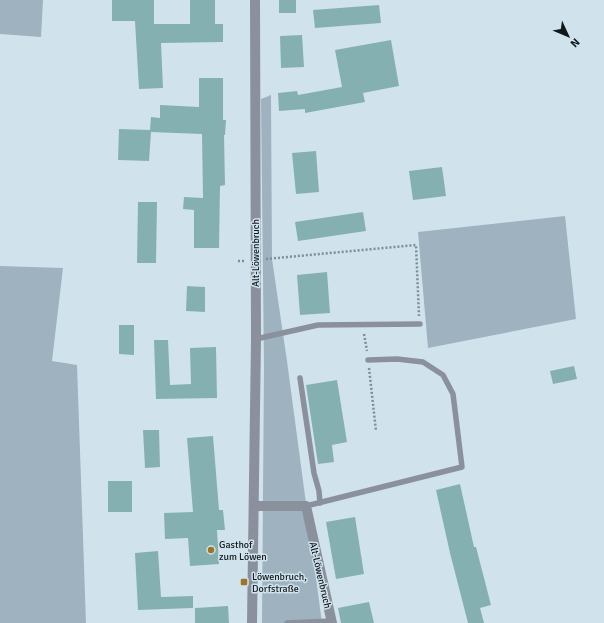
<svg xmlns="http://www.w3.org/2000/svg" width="604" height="623" font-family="Signika,sans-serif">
	<rect width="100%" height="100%" fill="#d0e3ed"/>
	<g fill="#9eb3bf">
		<path d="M0,0h43l-2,37 -41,-3z"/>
		<path d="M271,95l1,164 15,102 35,262h-60l2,-257 -3,-267z"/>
		<path d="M565,216l11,103 -148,29 -10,-116z"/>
		<path d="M0,266l63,2 -11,93 25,4 9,258h-86z"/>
	</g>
	<g fill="#85b0b2">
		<path d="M112,0h42v24h36v-24h25v24h8v18l-62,1 2,45 -24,1 -4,-68h-23z"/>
		<rect x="279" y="0" width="17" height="13"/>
		<path d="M379,5l2,18 -66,5 -2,-18z"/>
		<path d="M302,35l2,32 -23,1 -1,-32z"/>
		<path d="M391,40l8,46 -36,7 2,9 -60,11v-4l-26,2 -1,-18 19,-2 1,4 44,-8 -7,-37z"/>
		<path d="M199,78h24v42h3l-1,15h-1l1,50 -5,1 -1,62h-25v-38l-11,-1 1,-12 19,1 -1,-64 -51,-2 -2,29 -31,-1 1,-31 31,1 1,-13 9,1v-13l39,2z"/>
		<path d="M316,151l3,41 -23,2 -4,-41z"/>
		<path d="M442,167l4,29 -33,4 -4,-29z"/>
		<path d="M138,202h19l-1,61h-19z"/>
		<path d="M363,212l3,19 -68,10 -3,-19z"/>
		<path d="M327,272l3,41 -30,2 -3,-40z"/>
		<path d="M187,286l18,1v25l-19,-1z"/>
		<path d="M119,325h15v30l-15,-1z"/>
		<path d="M154,340h14l2,45 21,-1 -1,-36 26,-1 1,51 -61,1z"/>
		<path d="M574,366l3,13 -24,5 -3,-13z"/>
		<path d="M337,380l10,62 -15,3 2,17 -16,2 -12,-79z"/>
		<path d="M143,430h16l1,37 -15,1z"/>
		<path d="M213,436l6,74h4l2,20h-8l2,34 -29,2 -2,-28 -23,1 -1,-26 29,-1 -6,-74z"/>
		<rect x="108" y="481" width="24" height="31"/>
		<path d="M460,484l14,63h2l15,58 -11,3 4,15h-16l-18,-70 -14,-63z"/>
		<path d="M355,517l9,57 -28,5 -10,-57z"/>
		<path d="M158,551l3,46 32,-1v12l-55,2 -3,-57z"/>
		<path d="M369,602l5,21h-33l-3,-15z"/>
		<path d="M228,606l1,17h-34v-15z"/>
	</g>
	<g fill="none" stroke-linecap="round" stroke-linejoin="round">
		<g stroke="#7f8d94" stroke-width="2.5" stroke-dasharray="2 2" stroke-linecap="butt">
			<path d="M266,259l150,-14 3,71"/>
			<path d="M238,261h8"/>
			<path d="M364,334l3,17"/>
			<path d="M369,368l7,63"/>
		</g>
		<g stroke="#8a919d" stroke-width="5.5">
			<path d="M256,339l62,-14 102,-1"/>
			<path d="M300,378l14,95 5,18 1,12"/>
			<path d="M306,506l156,-39 -9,-73 -10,-19 -20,-13 -26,-3 -29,1"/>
			<path d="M287,623l44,-2"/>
		</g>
		<path stroke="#8a919d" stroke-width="10" d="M254,506h52l26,117"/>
		<path stroke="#8a919d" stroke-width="10" d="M252,623l4,-284 -1,-339"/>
	</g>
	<g fill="#a17325" stroke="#d0e3ed" stroke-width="1.5">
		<circle cx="211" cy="550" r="4"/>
		<rect x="240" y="578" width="8" height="8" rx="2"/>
	</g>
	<g text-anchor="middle" stroke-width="3" stroke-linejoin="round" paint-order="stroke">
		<g font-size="10" fill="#11181b" stroke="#d0e3ed">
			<text transform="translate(255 253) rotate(-90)" y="4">Alt-Löwenbruch</text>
			<text transform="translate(321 575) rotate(77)" y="4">Alt-Löwenbruch</text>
		</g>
		<g font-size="10" fill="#11181b" stroke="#d0e3ed" text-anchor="start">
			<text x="219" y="548">Gasthof<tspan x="219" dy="12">zum Löwen</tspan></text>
			<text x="252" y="580">Löwenbruch,<tspan x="252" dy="12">Dorfstraße</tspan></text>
		</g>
	</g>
	<g transform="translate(568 36) rotate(134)" stroke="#d0e3ed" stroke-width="3" paint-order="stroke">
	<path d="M0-3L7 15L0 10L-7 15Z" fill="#11181b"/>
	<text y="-6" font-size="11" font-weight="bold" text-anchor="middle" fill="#11181b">N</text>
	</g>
</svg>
